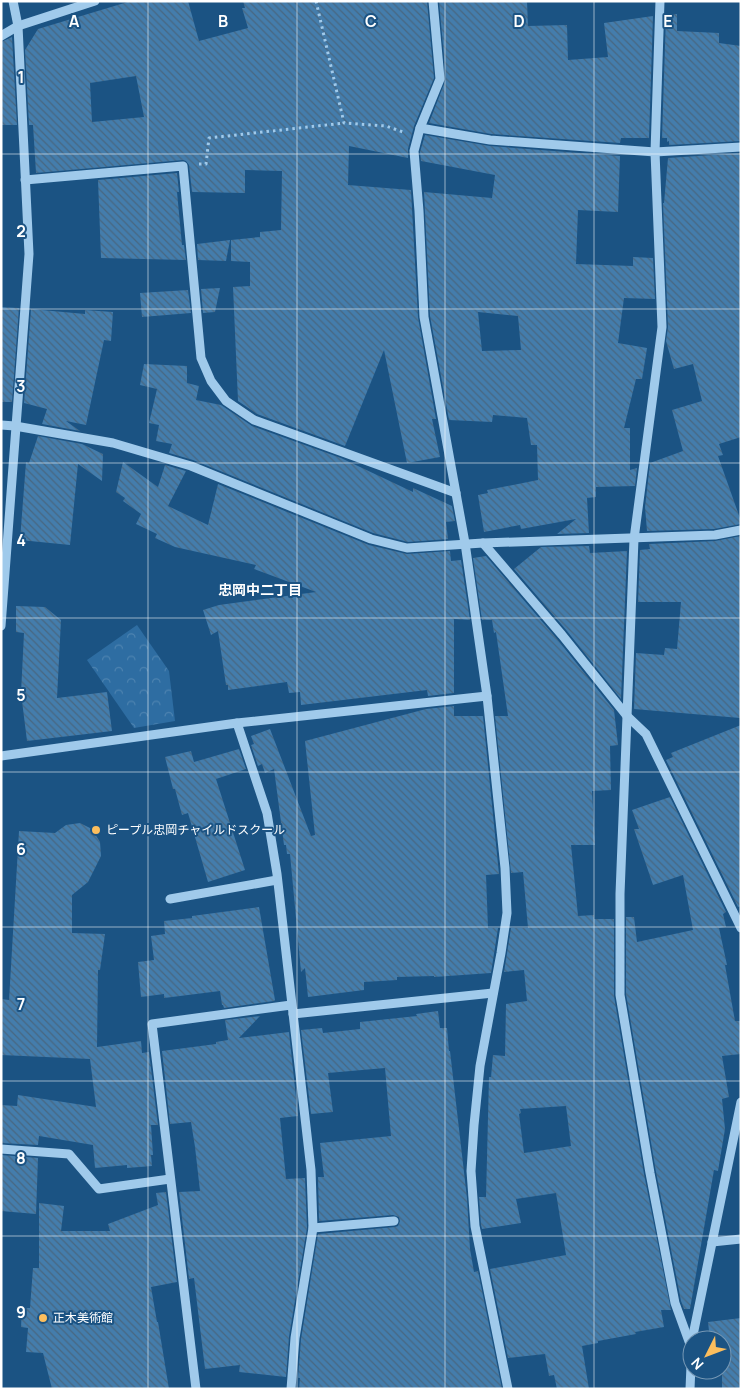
<svg xmlns="http://www.w3.org/2000/svg" width="742" height="1390" font-family="Manrope,'Noto Sans JP',sans-serif">
	<defs>
		<pattern id="forest-crowns" width="20" height="18" patternUnits="userSpaceOnUse" patternTransform="scale(1.25)"><rect width="20" height="18" fill="#2e6da2"/><path d="M2 6a3 3 0 1 1 6 0M12 15a3 3 0 1 1 6 0" fill="none" stroke="#4d83b0"/></pattern>
		<pattern id="building-back-hatch" width="6" height="6" patternUnits="userSpaceOnUse" patternTransform="scale(1.25)"><rect width="6" height="6" fill="#447dac"/><path d="M-1 5l2 2M0 0l6 6M5-1l2 2" fill="none" stroke="#486781"/></pattern>
	</defs>
	<rect width="100%" height="100%" fill="#1b5383"/>
	<path fill="url(#forest-crowns)" d="M137,625l32,46 6,50 -41,7 -47,-68z"/>
	<g fill="url(#building-back-hatch)" fill-rule="evenodd">
		<path d="M131,1h57l11,40 49,-13 -6,-20h3l-2,-7h184l7,77 -20,48 -6,23v9l-59,-12 -1,39 63,5 7,127 18,102h-4l8,38 -33,6 -23,-113 -39,96 -88,-32 -19,-13 -5,-114 17,-1v-24l-19,-1v-21l29,-3v-5l21,-2 1,-59 -37,-1v23l-53,-1 -3,-27 -3,-4 -3,-1 -147,13 -3,-48h-4l-4,-75 13,-21zM136,76l8,41 -52,5 -2,-39z"/>
		<path d="M439,1h88l1,25 39,-1 1,35 40,-3 -4,-34 49,-7 -4,122h-28l-1,5 -129,-9 -62,-11 17,-44z"/>
		<path d="M677,14v17l42,2v10l22,3v95l-72,4v-4l-2,1v-4h-5l4,-123z"/>
		<path d="M12,37l5,88h-16v-83z"/>
		<path d="M425,135l65,11 130,10 -2,56 -40,-2 -2,54 57,2v-9l20,1 2,41 -31,-1 -6,45 29,5 -5,31h-6l-12,49h6v42l7,-2 -2,18 -39,1v10l-9,1 2,35 -32,1 19,-15 -55,10 -1,-4 -36,7 -6,-37 10,-2 -1,-3 51,-10 -1,-35h-6l-4,-27 -34,-3 -1,7 -43,-2 -19,-104 -6,-124 68,6 3,-23 -74,-14 -1,-9zM478,312l40,4 3,34 -39,1z"/>
		<path d="M741,153v284l-22,7 4,11 -5,1 23,65v3l-27,5 -67,2 -2,-24 5,-44 33,-12 -11,-41 30,-9 -9,-37 -19,5 -8,-28 2,-14 -5,-124h1l4,-45z"/>
		<path d="M177,173l2,19h-2l5,53h2l2,15 -85,-2 -3,-78z"/>
		<path d="M230,240l-4,21 -28,-1 -1,-16z"/>
		<path d="M220,288l-5,24 -12,1 -2,-24z"/>
		<path d="M188,290l3,23 -49,4 -2,-24z"/>
		<path d="M1,307l18,1 -7,94h-11z"/>
		<path d="M31,309l54,5v-4l28,2 -2,29 -7,-1 -18,85 -20,-4 14,10 -38,-7 5,-15 -23,-6z"/>
		<path d="M144,364l43,2v17l12,3 -3,14 25,5 31,21 89,32 72,34v-4l39,18 3,15 -9,1 2,17 -40,3 -35,-9 -180,-73 -24,-7 3,-9 -16,-3 3,-16 -10,-2 8,-34 -17,-4z"/>
		<path d="M38,436l44,8 21,10 -1,27 -24,-17 -8,81 -50,-5 6,-78 3,1z"/>
		<path d="M123,462l35,25 7,-22 21,6 -18,35 40,19 10,-41 151,61 38,9 43,-3 1,10 10,-1 9,60 -16,-1v74l-26,3 -1,-6 -126,15 -1,-13 -11,1 -2,-11 -59,8v-5h-2l-8,-54 -7,4 -8,-25 16,-5 97,-13 -62,-23 2,-4 -81,-18 -20,-9 2,-4 -21,-10 5,-10 -18,-13 2,-3 -9,-6z"/>
		<path d="M741,536l-1,182 -106,-9 2,-56 28,2 1,-7 12,1 4,-47h-43l2,-52 10,-1 -1,-5 66,-3z"/>
		<path d="M589,546l1,7 37,-2 -6,148 -54,-68 -53,-62 27,-22z"/>
		<path d="M486,556l71,83 57,71 4,35 -8,1 1,44 -19,1 3,54h-24l7,71 16,-1v4h20v77l30,178 27,136h-10l3,17 -29,5 1,2 -38,7v2l-16,3 7,43h-32l-3,-14 -5,1 -4,-22 -37,4 -18,-89 76,-14 -10,-62 -40,6 5,24 -39,6 -1,-4 -2,-28h7l3,-120h2l2,-22 12,1 1,-52 21,-3 -3,-31 -20,2 7,-44h17l-5,-56 -12,1 -16,-157h13l-12,-84 -2,1 -2,-13h-10l-9,-62zM566,1106l5,40 -47,7 -5,-39 2,-1 -1,-4z"/>
		<path d="M16,606l29,1 16,13 -4,78 50,-6 5,39 -85,10 -6,-48 3,-60 -8,-1z"/>
		<path d="M454,706v10h29l16,158 -13,1 2,53h10l-7,45 -57,4v-1l-37,1v3l-33,2v8l-56,7 -3,-29 -4,4 -11,-118h-3l-1,-9h-2l-10,-76 -9,4 -3,-9 -4,2 -7,-21 3,-1 -3,-8 19,-7 41,107 4,-1 -10,-94 121,-32z"/>
		<path d="M741,725v181l-3,1 -72,-147 7,-3 -2,-4z"/>
		<path d="M239,749l7,20 -30,10 29,91 -37,12 -20,-69 -6,2 -7,-26h-2l-8,-32 26,-6 3,11z"/>
		<path d="M670,797l56,115 -3,2 3,13 -7,1 8,37h-2l10,56h6v33l-19,2 7,41 -7,2 3,30 -7,42 -4,-1 -24,139h-6l-3,-8 -25,-129 -30,-178v-77h8l3,25 56,-12 -10,-55 -30,10 -19,-56h5l-7,-19z"/>
		<path d="M80,823l12,6 8,13 1,14 -13,26 -16,13v38l33,1 -5,36h-2l-1,77 44,-6 1,12 7,-1 9,73h-7l2,30h-2l1,11 -25,2v-3l-32,3 -2,-23 -54,-9 -1,9 -37,-2v-38l16,1 1,-11 78,12 -6,-48 -89,-4v-56l8,1 10,-169 36,2 11,-8z"/>
		<path d="M259,907l16,93 -1,1 -50,7 -1,-3h-1l-2,-14 -56,7v-4l-23,3 -3,-35 16,-2 -3,-24 14,-2 -1,-13 28,-3v-2z"/>
		<path d="M438,1011l2,17h7l2,23h1l17,147 3,51 4,23 4,-1 24,118h-203l1,-11h-2l3,-39 17,-105 77,-7 3,-1 2,-5 -1,-4 -6,-2 -74,6 -1,-44h6l-4,-34 71,-7 -6,-68 -57,5 5,39 -22,2 -10,-84 21,-2 1,5 37,-4v-7l57,-6 -1,-2z"/>
		<path d="M260,1016l-21,22 50,-6 9,84 -18,2 6,61 19,-1 2,50 -18,109 -3,40 -47,-5 1,-7 -35,4 -11,-91 -5,1 -10,-87 21,-1 -5,-44 -4,-25 -21,2 -8,-73 54,-7v-2l12,-2 -3,-20z"/>
		<path d="M1,1155l37,3 -2,56 -35,-3z"/>
		<path d="M166,1192l11,90 -26,5 6,35h1l11,67h-117l-9,-36 -17,-1 2,-24 -7,-1 1,-19h8l3,-40h6v-65l25,3 -3,25h49l-2,-7 50,-19 -2,-12z"/>
		<path d="M741,1318v71h-19v-49h-12l-2,-18z"/>
	</g>
	<g fill="none" stroke-linecap="round" stroke-linejoin="round">
		<g stroke="#a0caeb" stroke-width="3" stroke-dasharray="2.5 4" stroke-linecap="butt">
			<path d="M316,1l28,122 42,3 17,6"/>
			<path d="M199,164h7l3,-26 135,-15"/>
		</g>
		<g stroke="#a0caeb" stroke-width="9">
			<path d="M433,1l7,78 -20,49 -6,23 5,60 5,106 41,226 22,153 18,172 2,45 -6,40 -21,113 -6,59 -3,46 4,55 33,163"/>
			<path d="M660,1l-5,151 7,175 -28,212 -14,355v101l30,178 25,130 16,44"/>
			<path d="M1,36l17,-10 77,-25"/>
			<path d="M420,128l70,12 165,12 86,-5"/>
			<path d="M25,180l158,-14 18,192 10,23 15,20 28,19 202,73"/>
			<path d="M1,425l14,1 98,17 78,23 180,73 36,9 76,-5 232,-8 26,-5"/>
			<path d="M483,543l79,92 65,81 19,18 95,194"/>
			<path d="M1,626l28,-372 -11,-228 -5,-25"/>
			<path d="M237,723l30,90 10,61 34,296 2,58 -18,110 -4,51"/>
			<path d="M1,756l236,-33 250,-27"/>
			<path d="M170,899l107,-19"/>
			<path d="M293,1014l200,-21"/>
			<path d="M1,1149l68,5 30,35 71,-10"/>
			<path d="M313,1228l81,-7"/>
			<path d="M712,1242l29,-3"/>
			<path d="M692,1340l49,-238"/>
			<path d="M196,1389l-44,-365 139,-19"/>
			<path d="M690,1389l2,-47"/>
		</g>
	</g>
	<path fill="none" stroke="#fff" stroke-width="1" stroke-opacity="0.55" d="M148,1v1388M297,1v1388M445,1v1388M594,1v1388M1,154h740M1,309h740M1,463h740M1,618h740M1,772h740M1,927h740M1,1081h740M1,1236h740"/>
	<g fill="#fcbe5d" stroke="#1b5383" stroke-width="2">
		<circle cx="96" cy="830" r="5"/>
		<circle cx="43" cy="1318" r="5"/>
	</g>
	<g text-anchor="middle" stroke-width="4" stroke-linejoin="round" paint-order="stroke">
		<g font-size="12" fill="#fff" stroke="#1b5383" text-anchor="start">
			<text x="106" y="834">ピープル忠岡チャイルドスクール</text>
			<text x="53" y="1322">正木美術館</text>
		</g>
		<g font-size="14" font-weight="bold" fill="#fff" stroke="#1b5383">
			<text x="260" y="595">忠岡中二丁目</text>
		</g>
	</g>
	<g font-size="16" text-anchor="middle" font-weight="bold" fill="#fff" stroke="#1b5383" stroke-width="4" stroke-linejoin="round" paint-order="stroke">
		<text x="74" y="27">A</text>
		<text x="223" y="27">B</text>
		<text x="371" y="27">C</text>
		<text x="519" y="27">D</text>
		<text x="668" y="27">E</text>
		<text x="21" y="83">1</text>
		<text x="21" y="237">2</text>
		<text x="21" y="392">3</text>
		<text x="21" y="546">4</text>
		<text x="21" y="701">5</text>
		<text x="21" y="855">6</text>
		<text x="21" y="1010">7</text>
		<text x="21" y="1164">8</text>
		<text x="21" y="1318">9</text>
	</g>
	<rect width="742" height="1390" fill="none" stroke="#ffffff" stroke-width="5"/>
	<g transform="translate(707 1355) rotate(228)"><circle r="24" fill="#1b5383" stroke="#7698b5"/>
	<path d="M0-4L9 19L0 12L-9 19Z" fill="#fcbe5d"/>
	<text y="-8" font-size="14" font-weight="bold" text-anchor="middle" fill="#ffffff">N</text>
	</g>
</svg>
